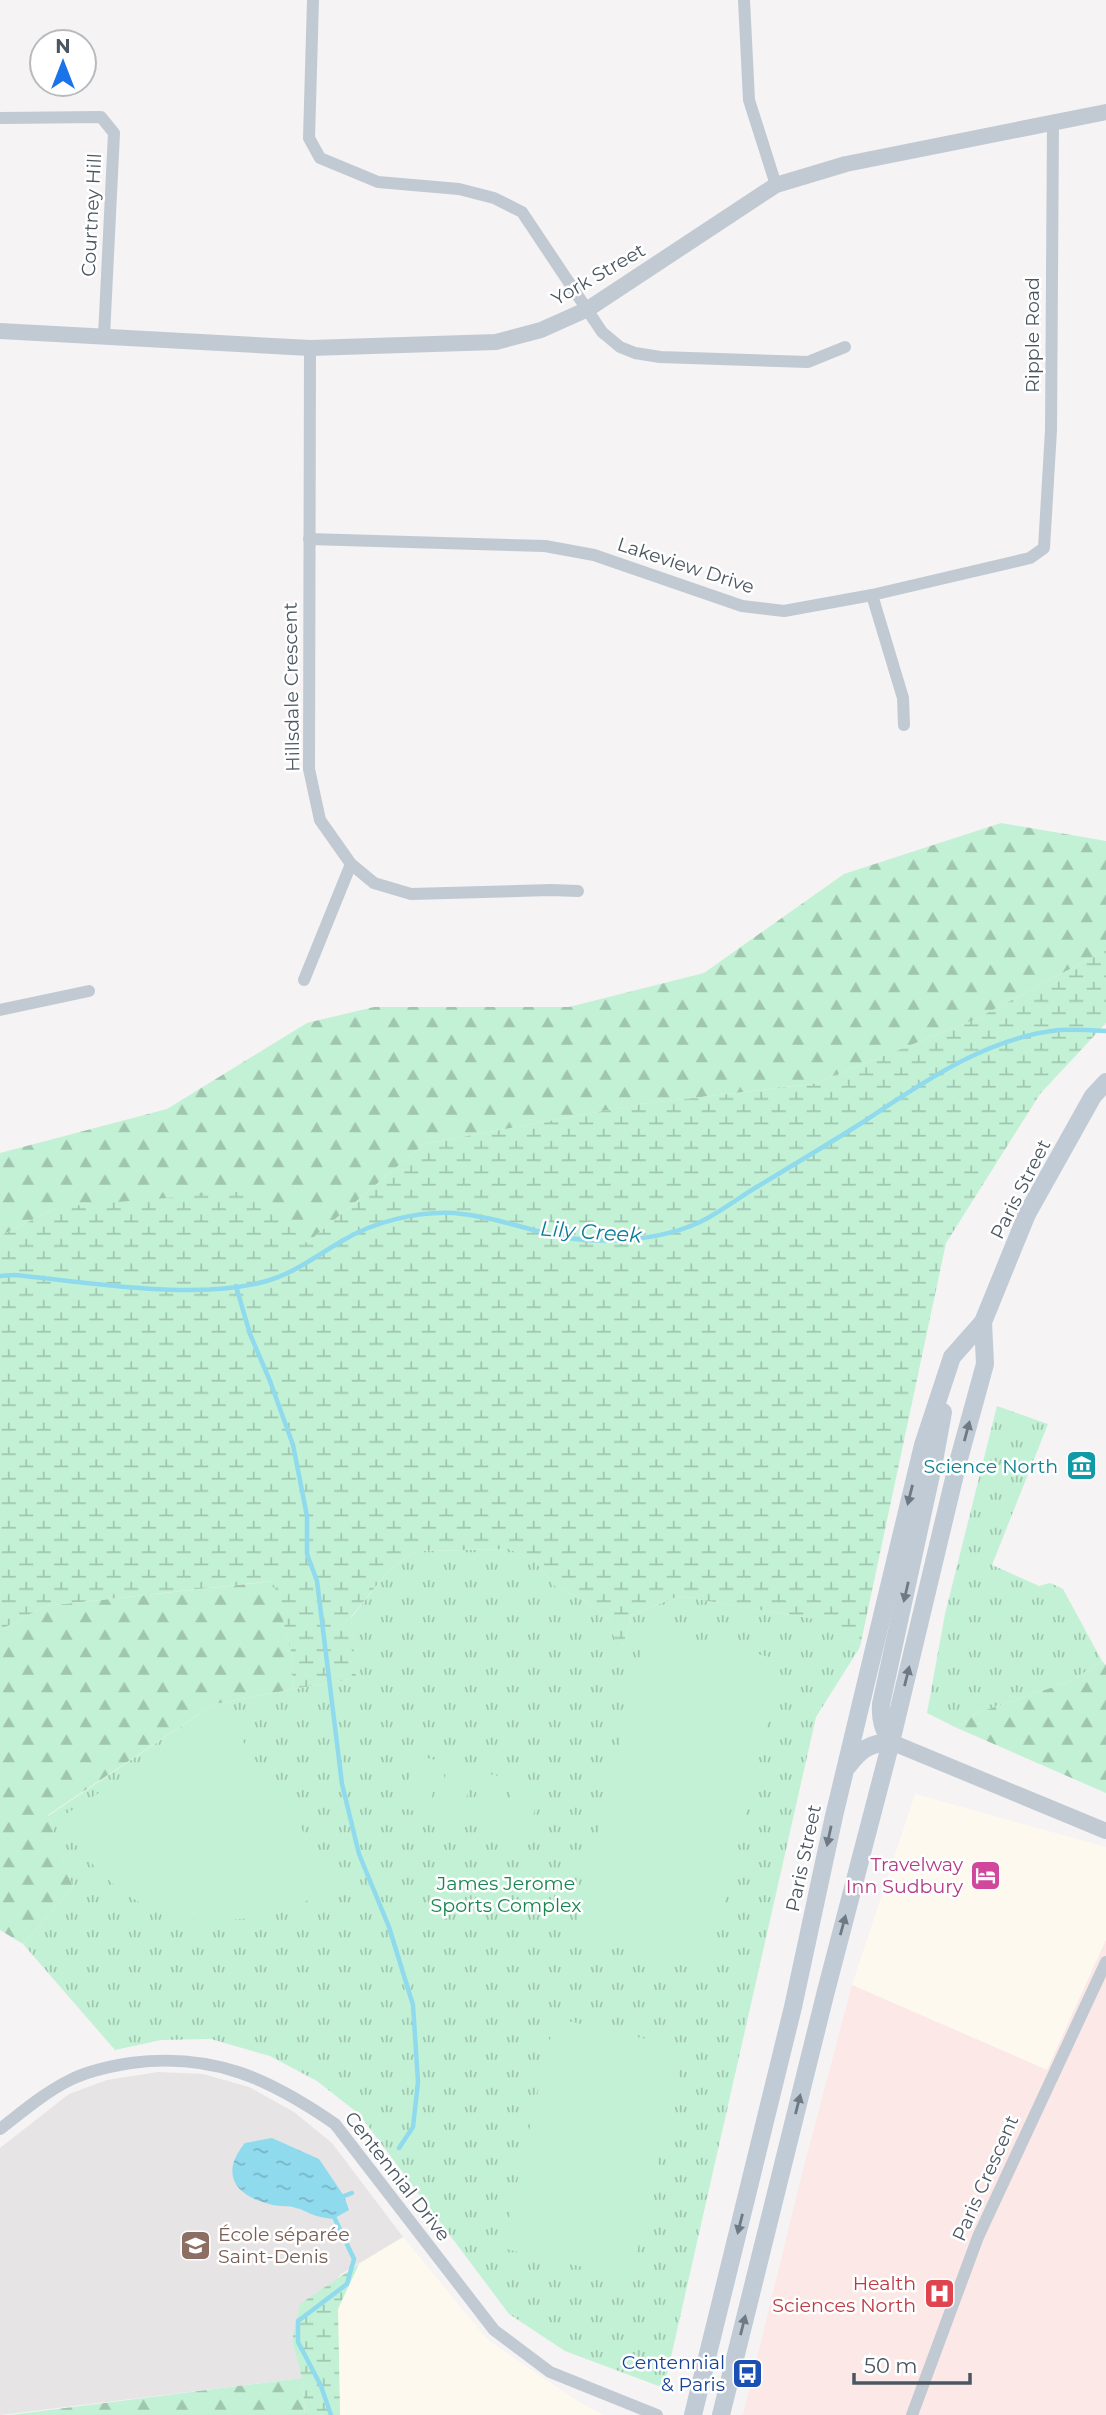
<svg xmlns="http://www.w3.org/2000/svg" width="1106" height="2415" font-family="Montserrat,sans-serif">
	<defs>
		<pattern id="grass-tufts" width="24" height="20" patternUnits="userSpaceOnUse" patternTransform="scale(1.75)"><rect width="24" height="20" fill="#c3f1d5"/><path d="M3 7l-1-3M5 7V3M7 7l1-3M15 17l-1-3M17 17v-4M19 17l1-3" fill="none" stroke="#a0c6b0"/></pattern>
		<pattern id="forest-firs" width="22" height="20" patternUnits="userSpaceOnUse" patternTransform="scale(1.75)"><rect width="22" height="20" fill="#c3f1d5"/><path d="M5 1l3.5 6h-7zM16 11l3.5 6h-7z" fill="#a0c6b0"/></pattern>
		<pattern id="wetland-marsh" width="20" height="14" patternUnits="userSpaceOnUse" patternTransform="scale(1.75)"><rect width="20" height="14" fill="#c3f1d5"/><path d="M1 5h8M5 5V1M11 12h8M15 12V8" fill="none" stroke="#a0c6b0"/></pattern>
		<pattern id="water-ripples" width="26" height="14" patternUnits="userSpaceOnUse" patternTransform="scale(1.75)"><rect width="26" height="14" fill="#90daee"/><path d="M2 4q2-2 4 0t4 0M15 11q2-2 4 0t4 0" fill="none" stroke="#78b4c4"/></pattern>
	</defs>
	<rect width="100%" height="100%" fill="#f5f3f3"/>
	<g fill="#fdf9ef">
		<path d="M915,1794l191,53v93l-59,130 -195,-85z"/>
		<path d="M403,2237l85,103 91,62 25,13h-264l-2,-107 21,-44z"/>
	</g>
	<path fill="#e6e4e5" d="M158,2072l45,2 46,13 45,25 38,31 71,94 -62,37 -49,67 10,37 -302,37v-267l69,-54 38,-14z"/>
	<path fill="#fce8e6" d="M1106,1940v475h-363l59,-241 50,-189 195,85z"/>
	<g fill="url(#grass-tufts)">
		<path d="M997,1406l51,18 -56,141 47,21 11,-3 13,6 39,72 -31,20 -94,32 -20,15 -30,-15 18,-99z"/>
		<path d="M509,1549l25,11 21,26 28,14 26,20 7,23 7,3 8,-31 48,-19 137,23 44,28 -44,70 -152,671 -99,-37 -56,-37 -150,-200 -42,-33 -47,-25 -59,-17 -50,1 -46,10 -92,-106 50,-57 -25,-71 166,-112 141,-26 -4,-60 39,-49 26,-18z"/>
	</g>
	<g fill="url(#forest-firs)">
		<path d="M1001,823l105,18v109l-132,70 -161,64 -172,20 -217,40 -117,99 -249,-36 -58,29v-83l167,-44 140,-86 67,-16h195l135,-34 140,-99z"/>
		<path d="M274,1581l17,70 3,38 -80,15 -166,111 25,72 -50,57 -23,-14v-300l45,-24z"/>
		<path d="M1102,1661l4,4v128l-149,-65 20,-15 94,-32z"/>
		<path d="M302,2378l3,37h-295z"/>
	</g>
	<g fill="url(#wetland-marsh)">
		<path d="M1106,950v73l-66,71 -94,149 -86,404 -45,-28 -136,-23 -48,19 -8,31 -7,-2 -7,-24 -26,-20 -28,-14 -21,-26 -25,-11 -93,2 -26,18 -39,48 5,61 -62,11 -3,-38 -18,-70 -228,25 -45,24v-394l58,-29 191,-16 58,52 117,-99 217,-40 172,-20 161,-64z"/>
		<path d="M359,2264l-21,45 2,106h-35l-3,-37 -10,-37 8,-37z"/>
	</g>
	<g fill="#c3f1d5">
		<path d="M647,1628l135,32 -74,309 -135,-32z"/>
		<path d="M212,1719l18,3 107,160c-12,7 -24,16 -36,22 -34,17 -107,23 -142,8 -13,-6 -30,-15 -41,-24 -24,-19 -43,-44 -61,-68z"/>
		<path d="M414,1755l26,6 -12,53 -26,-6z"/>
		<path d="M448,1764l25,5 -12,53 -25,-5z"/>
		<path d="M481,1772l26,6 -12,53 -26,-6z"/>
		<path d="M514,1780l26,6 -12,53 -26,-5z"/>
		<path d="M555,2018l130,30 -54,230 -129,-30z"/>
	</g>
	<path fill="url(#water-ripples)" d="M272,2138l47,21 25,37 5,14 -16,9c-7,-1 -15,-2 -22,-5 -5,-2 -9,-5 -15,-6 -8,-3 -18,-1 -27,-4 -35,-9 -49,-31 -24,-61z"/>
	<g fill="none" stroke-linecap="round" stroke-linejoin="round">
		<g stroke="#90daee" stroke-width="4.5">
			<path d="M0,1276l14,-1c74,7 185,27 256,5 26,-8 49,-26 72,-39 30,-19 76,-30 112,-28 34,3 59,12 91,20 46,13 112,9 155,-11 19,-9 37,-23 55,-34 35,-21 70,-42 105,-64 61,-40 124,-86 199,-94 15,-1 32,0 47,1"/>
			<path d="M236,1286l14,48 20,47 23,64 14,71v38l10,27 25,203 17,70 30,73 24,78 5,77 -5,45 -14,21"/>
			<path d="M344,2196l8,-3"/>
			<path d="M331,2415l-10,-29 -23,-44v-21l49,-37 7,-25 -19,-40"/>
		</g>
		<g stroke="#c1cad2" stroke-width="12">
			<path d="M313,0l-4,138 11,20 58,24 81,7 35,9 28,14 80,120 18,15 15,6 25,4 148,5 37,-15"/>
			<path d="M744,0l5,100 27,85"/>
			<path d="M0,118l101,-1 13,16 -10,203"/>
			<path d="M310,348l-1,421 11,51 31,44 23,19 37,11 140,-4 27,1"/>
			<path d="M309,539l236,7 49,9 148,51 42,5 88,-16 158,-37 14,-10 7,-118 2,-309"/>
			<path d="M872,595l31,103 1,27"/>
			<path d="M304,980l47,-116"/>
			<path d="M0,1010l89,-19"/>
			<path d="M0,2129c22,-17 44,-36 70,-49 18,-9 41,-14 61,-17 82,-11 139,16 204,61l159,206 56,42 107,43"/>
			<path d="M912,2415l66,-178 128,-275"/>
		</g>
		<g stroke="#c1cad2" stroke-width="16">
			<path d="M0,331l310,17 186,-6 45,-12 47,-21 188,-124 70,-21 260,-52"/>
			<path d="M891,1742l215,89"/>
		</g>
		<g stroke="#c1cbd6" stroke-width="18">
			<path d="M891,1742c-8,-13 -11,-22 -10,-38l53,-243 9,-49"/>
			<path d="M848,1766c13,-17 22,-23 43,-24"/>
			<path d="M693,2415l100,-408 41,-191 89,-371 29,-88 31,-35 44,-108 66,-118 13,-14"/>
			<path d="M721,2415l105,-424 65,-249 66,-276 28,-102 -2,-42"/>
		</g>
	</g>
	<defs><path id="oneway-solid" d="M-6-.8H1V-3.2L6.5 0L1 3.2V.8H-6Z" transform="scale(1.75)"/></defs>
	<g fill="#6e7984">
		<use href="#oneway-solid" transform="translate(967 1431) rotate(-75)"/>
		<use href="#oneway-solid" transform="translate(910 1495) rotate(104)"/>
		<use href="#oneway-solid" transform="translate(906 1592) rotate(103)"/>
		<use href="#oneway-solid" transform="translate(907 1676) rotate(-76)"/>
		<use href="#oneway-solid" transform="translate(829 1836) rotate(102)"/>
		<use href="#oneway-solid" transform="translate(843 1925) rotate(-75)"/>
		<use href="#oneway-solid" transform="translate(798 2104) rotate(-76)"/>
		<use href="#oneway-solid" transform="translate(740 2224) rotate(104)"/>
		<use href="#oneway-solid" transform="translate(743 2325) rotate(-76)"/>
	</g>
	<defs>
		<symbol id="museum-square" viewBox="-11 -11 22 22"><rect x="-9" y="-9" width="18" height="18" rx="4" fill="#0f9aa8" stroke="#fff"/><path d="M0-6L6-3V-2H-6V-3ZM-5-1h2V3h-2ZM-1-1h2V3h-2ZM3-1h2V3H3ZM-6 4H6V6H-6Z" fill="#fff"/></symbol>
		<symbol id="hotel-square" viewBox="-11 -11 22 22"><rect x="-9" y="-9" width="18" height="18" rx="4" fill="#d1479c" stroke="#fff"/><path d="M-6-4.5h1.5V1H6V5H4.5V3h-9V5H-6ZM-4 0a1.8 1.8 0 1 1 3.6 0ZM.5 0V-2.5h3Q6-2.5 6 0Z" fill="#fff"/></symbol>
		<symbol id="school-square" viewBox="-11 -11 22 22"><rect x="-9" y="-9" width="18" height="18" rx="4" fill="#8d6e63" stroke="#fff"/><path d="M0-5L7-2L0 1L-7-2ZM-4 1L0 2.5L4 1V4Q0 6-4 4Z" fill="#fff"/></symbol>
		<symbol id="hospital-square" viewBox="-11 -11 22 22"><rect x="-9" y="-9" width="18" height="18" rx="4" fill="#e0444e" stroke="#fff"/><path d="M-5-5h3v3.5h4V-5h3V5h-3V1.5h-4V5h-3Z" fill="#fff"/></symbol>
		<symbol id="bus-square" viewBox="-11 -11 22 22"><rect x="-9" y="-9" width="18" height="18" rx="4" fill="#1a4fb4" stroke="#fff"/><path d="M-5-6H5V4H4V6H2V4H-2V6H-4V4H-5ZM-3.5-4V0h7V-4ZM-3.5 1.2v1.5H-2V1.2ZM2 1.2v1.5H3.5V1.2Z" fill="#fff"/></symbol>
	</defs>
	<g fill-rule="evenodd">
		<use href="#museum-square" x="1064" y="1448" width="35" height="35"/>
		<use href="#hotel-square" x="968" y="1858" width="35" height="35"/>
		<use href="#school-square" x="178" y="2228" width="35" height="35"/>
		<use href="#hospital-square" x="922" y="2276" width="35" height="35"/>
		<use href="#bus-square" x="730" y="2356" width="35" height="35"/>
	</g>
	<g text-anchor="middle" stroke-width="5" stroke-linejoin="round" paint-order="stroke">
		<g font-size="19" fill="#4a5661" stroke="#fff">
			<text transform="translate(91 215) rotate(-87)" y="7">Courtney Hill</text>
			<text transform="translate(598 274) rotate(-30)" y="7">York Street</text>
			<text transform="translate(1032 335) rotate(-90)" y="7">Ripple Road</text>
			<text transform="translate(686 565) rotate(18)" y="7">Lakeview Drive</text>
			<text transform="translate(291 687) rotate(-91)" y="7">Hillsdale Crescent</text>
			<text transform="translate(1020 1189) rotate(-63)" y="7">Paris Street</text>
			<text transform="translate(803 1858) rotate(-78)" y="7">Paris Street</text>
			<text transform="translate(398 2176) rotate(52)" y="7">Centennial Drive</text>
			<text transform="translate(985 2178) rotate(-66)" y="7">Paris Crescent</text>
		</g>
		<g font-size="19" fill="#0d838f" stroke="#fff" text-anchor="end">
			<text x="1058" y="1473">Science North</text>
		</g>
		<g font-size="19" fill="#b23c85" stroke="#fff" text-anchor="end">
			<text x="963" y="1871">Travelway<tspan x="963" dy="22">Inn Sudbury</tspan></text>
		</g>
		<g font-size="19" fill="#17864f" stroke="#fff">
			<text x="506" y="1890">James Jerome<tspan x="506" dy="22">Sports Complex</tspan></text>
		</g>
		<g font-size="19" fill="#785e54" stroke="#fff" text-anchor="start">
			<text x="218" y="2241">École séparée<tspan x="218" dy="22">Saint-Denis</tspan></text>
		</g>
		<g font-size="19" fill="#be3a42" stroke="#fff" text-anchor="end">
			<text x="916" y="2290">Health<tspan x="916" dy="22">Sciences North</tspan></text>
		</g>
		<g font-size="19" fill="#164399" stroke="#fff" text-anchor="end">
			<text x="725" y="2369">Centennial<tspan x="725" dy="22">&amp; Paris</tspan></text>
		</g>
		<g font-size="21" font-style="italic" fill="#0c7c9b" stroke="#fff">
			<text transform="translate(591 1232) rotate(4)" y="7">Lily Creek</text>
		</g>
	</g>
	<g transform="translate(63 63)"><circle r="33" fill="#ffffff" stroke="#b7bbc0" stroke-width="2"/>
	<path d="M0-5L12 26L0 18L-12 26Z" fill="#1a73e8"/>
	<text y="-10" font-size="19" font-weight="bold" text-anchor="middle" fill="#4a5661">N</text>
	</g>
	<path d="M854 2373v10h116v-10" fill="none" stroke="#4a5661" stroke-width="3.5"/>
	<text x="864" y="2373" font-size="21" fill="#4a5661" stroke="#ffffff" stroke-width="5" paint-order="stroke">50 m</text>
</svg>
